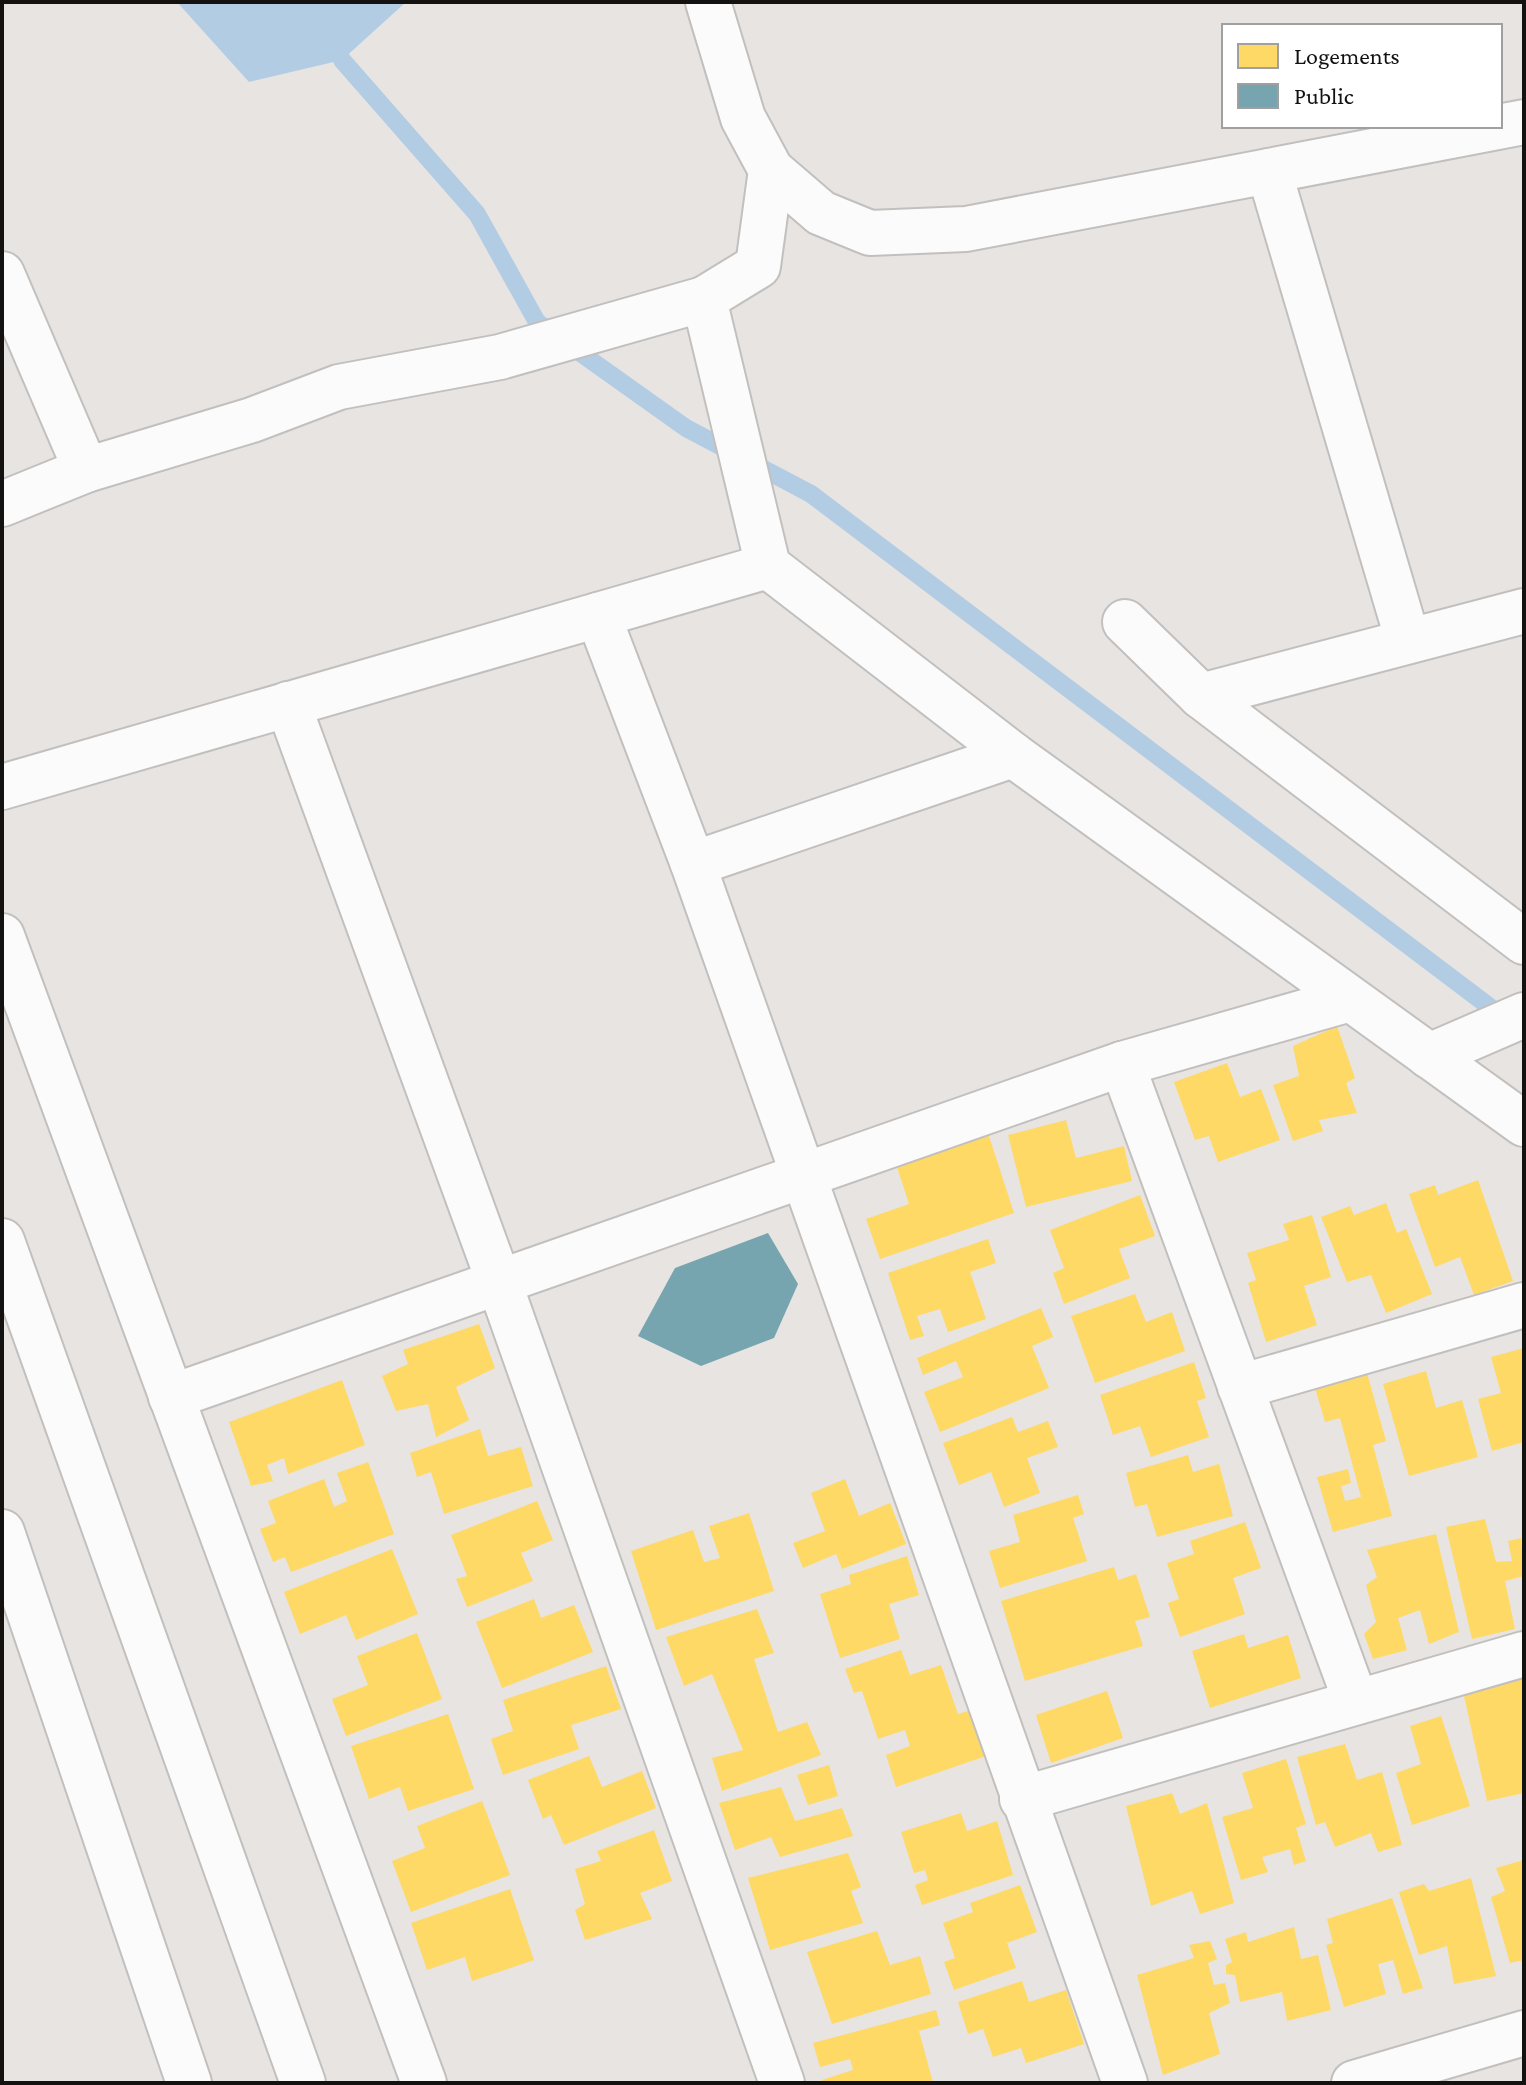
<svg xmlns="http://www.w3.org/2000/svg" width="1526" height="2085" font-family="'Crimson Pro',serif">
	<rect width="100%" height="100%" fill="#e7e4e2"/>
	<path fill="#b2cce3" d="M177,2h229l-64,58 -93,22z"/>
	<g fill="#ffd966">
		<path d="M1337,1026l18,52 -9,5 11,30 -38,7 4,11 -30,10 -20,-56 26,-9 -6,-30z"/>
		<path d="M1227,1063l13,34 21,-8 19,51 -62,22 -9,-26 -14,4 -21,-58z"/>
		<path d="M1066,1120l10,38 48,-12 8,35 -106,26 -18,-72z"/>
		<path d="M988,1133l26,80 -134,46 -14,-40 43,-15 -13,-40z"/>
		<path d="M1478,1180l35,101 -39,14 -14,-38 -25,10 -26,-73 26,-9 3,10z"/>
		<path d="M1140,1195l15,41 -36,13 11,29 -66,26 -11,-31 11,-5 -14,-38z"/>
		<path d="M1386,1203l11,30 9,-4 26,65 -46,19 -15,-38 -24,7 -26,-65 29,-11 4,9z"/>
		<path d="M1312,1215l19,62 -27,9 13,39 -51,17 -18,-59 8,-3 -9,-27 42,-13 -6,-16z"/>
		<path d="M988,1239l8,24 -26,9 16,47 -38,13 -8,-23 -23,7 7,20 -14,4 -22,-67z"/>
		<path d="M1135,1294l11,28 26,-10 13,39 -90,32 -24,-67z"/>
		<path d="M1041,1308l12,29 -21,9 17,42 -109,44 -16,-40 39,-15 -7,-16 -33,14 -6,-17z"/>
		<path d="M479,1324l16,44 -39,19 13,33 -33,17 -8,-33 -32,7 -14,-35 26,-12 -5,-14z"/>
		<path d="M1524,1348v94l-32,9 -14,-52 23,-6 -10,-36z"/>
		<path d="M1194,1362l12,36 -9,3 12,36 -58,20 -11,-31 -27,9 -13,-40z"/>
		<path d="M1426,1371l10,37 26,-8 16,57 -69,19 -26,-92z"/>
		<path d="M1367,1373l19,68 -13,4 19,71 -59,16 -16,-55 31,-8 3,14 -10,3 4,15 16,-4 -21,-79 -15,4 -10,-34z"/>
		<path d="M342,1380l23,65 -77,29 -4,-16 -17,7 6,16 -22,5 -22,-64z"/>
		<path d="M1012,1417l6,15 30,-11 10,26 -31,11 13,35 -36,14 -13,-35 -32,13 -16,-42z"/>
		<path d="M480,1429l8,27 33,-9 12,39 -89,28 -13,-42 -14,5 -7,-24z"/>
		<path d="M1188,1455l5,17 26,-8 14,52 -76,21 -10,-33 -12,3 -9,-34z"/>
		<path d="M368,1462l26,72 -103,38 -6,-15 -12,5 -13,-33 16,-6 -8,-22 56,-22 10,28 13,-6 -10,-28z"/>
		<path d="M845,1479l14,37 31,-13 16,41 -64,25 -6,-15 -33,14 -10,-25 32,-12 -14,-38z"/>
		<path d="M1078,1495l6,19 -11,4 14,43 -87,27 -11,-37 31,-9 -7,-27z"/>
		<path d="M537,1501l16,39 -32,13 12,28 -66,26 -11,-28 11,-3 -16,-41z"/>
		<path d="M749,1513l25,78 -118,39 -25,-79 62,-21 11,32 16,-4 -11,-32z"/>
		<path d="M1485,1519l11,43 16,-1 -4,-20 13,-3 3,38 -19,5 10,48 -43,10 -26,-112z"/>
		<path d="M1245,1522l16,46 -28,10 12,36 -65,23 -12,-34 11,-4 -12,-36 27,-9 -4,-13z"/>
		<path d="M1436,1534l23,98 -30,12 -9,-34 -22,8 9,32 -34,9 -9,-25 12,-12 -10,-37 11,-8 -10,-27z"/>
		<path d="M392,1549l26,65 -62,26 -10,-25 -46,19 -16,-42z"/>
		<path d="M907,1556l12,39 -30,9 11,35 -60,19 -20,-64 31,-10 -2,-9z"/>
		<path d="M1114,1567l4,13 18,-6 14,43 -15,4 8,25 -118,35 -24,-80z"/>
		<path d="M534,1599l7,19 33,-13 19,47 -91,36 -26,-66z"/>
		<path d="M757,1609l17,44 -20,6 24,73 29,-10 14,33 -99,36 -10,-33 31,-8 -31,-76 -28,12 -18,-49z"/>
		<path d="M417,1633l25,66 -96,37 -14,-37 36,-14 -11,-29z"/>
		<path d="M1244,1634l4,14 40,-13 13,43 -91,30 -18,-57z"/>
		<path d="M901,1650l9,25 31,-10 17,49 13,-4 15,46 -90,31 -10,-32 24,-9 -5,-16 -27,9 -16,-48 -8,2 -9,-24z"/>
		<path d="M606,1666l15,43 -50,16 8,24 -76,26 -12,-36 22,-8 -10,-31z"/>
		<path d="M1524,1677v116l-37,8 -24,-110z"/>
		<path d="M1107,1691l16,47 -72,25 -15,-48z"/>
		<path d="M448,1714l26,75 -66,22 -8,-24 -31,12 -18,-53z"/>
		<path d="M1441,1716l29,90 -58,19 -16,-52 25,-9 -11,-38z"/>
		<path d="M1345,1744l12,36 25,-8 20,73 -24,7 -7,-19 -36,14 -10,-25 -9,3 -19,-68z"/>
		<path d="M589,1756l13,31 40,-16 14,37 -92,37 -13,-30 -8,4 -15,-39z"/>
		<path d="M1286,1759l20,65 -10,4 10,33 -12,4 -4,-16 -28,8 6,15 -27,8 -19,-63 31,-9 -11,-35z"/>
		<path d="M829,1765l9,31 -30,9 -11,-30z"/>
		<path d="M781,1787l14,34 47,-13 11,28 -73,21 -9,-20 -36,13 -16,-47z"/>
		<path d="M1172,1793l8,21 27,-11 27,100 -34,11 -8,-23 -41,15 -25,-100z"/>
		<path d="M482,1801l28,74 -99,37 -19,-51 33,-13 -8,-22z"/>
		<path d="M961,1813l6,18 30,-10 16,54 -91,30 -7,-20 13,-5 -3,-10 -11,3 -13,-41z"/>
		<path d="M654,1830l18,51 -32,12 12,26 -67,21 -10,-30 10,-6 -10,-35 26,-8 -4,-10z"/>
		<path d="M848,1853l13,34 -10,4 12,32 -93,27 -22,-72z"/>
		<path d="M1524,1860v100l-14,3 -19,-66 14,-6 -9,-23z"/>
		<path d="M1471,1878l25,98 -42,8 -7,-38 -28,9 -20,-63 25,-8 5,7z"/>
		<path d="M1020,1885l17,47 -30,11 9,25 -62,22 -10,-28 11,-4 -12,-35 30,-11 -3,-9z"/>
		<path d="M510,1889l24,71 -62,21 -7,-24 -38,13 -16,-47z"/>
		<path d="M1392,1898l31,90 -20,6 -10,-34 -15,4 8,30 -42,13 -18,-62 7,-2 -6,-24z"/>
		<path d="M1294,1927l7,32 17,-4 13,55 -44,11 -5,-29 -42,10 -5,-27 -9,-1v-9l6,-3 -7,-23 21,-7 2,10z"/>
		<path d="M877,1931l13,34 30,-9 11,38 -99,30 -25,-72z"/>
		<path d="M1210,1941l7,18 -9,4 6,22 11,-2 5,20 -21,10 11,41 -57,21 -26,-100 57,-17 -5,-13z"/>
		<path d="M1022,1981l7,21 37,-12 18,54 -58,19 -5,-15 -28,9 -10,-28 -15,5 -10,-32z"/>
		<path d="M936,2010l4,15 -21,6 14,52h-110l-1,-3 31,-10 -3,-11 -30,8 -7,-24z"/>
	</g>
	<path fill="#76a5af" d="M768,1233l30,51 -24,54 -73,28 -63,-30 37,-68z"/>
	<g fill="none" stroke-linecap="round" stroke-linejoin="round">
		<path stroke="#b2cce3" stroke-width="18" d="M342,60l135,154 60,108 149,106 125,66 696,526"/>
		<defs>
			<g id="street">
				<path d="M708,2l35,116 28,52 50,43 49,20 96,-4 558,-107"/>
				<path d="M771,170l-13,96 -54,33 64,267 245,189 511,369"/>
				<path d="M1269,171l139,470"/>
				<path d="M2,274l84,196 166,-50 87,-33 161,-30 204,-58"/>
				<path d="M2,504l84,-34"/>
				<path d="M598,615l95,249 432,1219"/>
				<path d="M1125,622l76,74 323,246"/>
				<path d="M1201,696l323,-85"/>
				<path d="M288,704l211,578 283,801"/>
				<path d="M2,787l766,-221"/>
				<path d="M693,864l320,-109"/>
				<path d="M2,936l422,1147"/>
				<path d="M1429,1056l95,-41"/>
				<path d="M1122,1064l234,638"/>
				<path d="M1240,1387l284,-82"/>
				<path d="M171,1397l951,-333 228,-65"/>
				<path d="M2,1532l187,551"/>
				<path d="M1022,1799l502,-145"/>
				<path d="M1354,2083l170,-50"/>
			</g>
			<path id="secondary" d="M2,1241l301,842"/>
		</defs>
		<use href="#street" stroke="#c2c0be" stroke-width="48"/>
		<use href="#secondary" stroke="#c2c0be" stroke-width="48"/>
		<use href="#street" stroke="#fbfbfb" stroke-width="44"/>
		<use href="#secondary" stroke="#fbfbfb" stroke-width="44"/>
	</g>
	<rect width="1526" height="2085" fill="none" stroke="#141211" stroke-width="8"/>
	<rect x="1222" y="24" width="280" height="104" fill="#ffffff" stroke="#a1a0a0" stroke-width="2"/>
	<rect x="1238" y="44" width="40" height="24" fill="#ffd966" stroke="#a1a0a0" stroke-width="2"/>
	<text x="1294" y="64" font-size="24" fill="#141211">Logements</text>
	<rect x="1238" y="84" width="40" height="24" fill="#76a5af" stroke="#a1a0a0" stroke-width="2"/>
	<text x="1294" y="104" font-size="24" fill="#141211">Public</text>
</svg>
